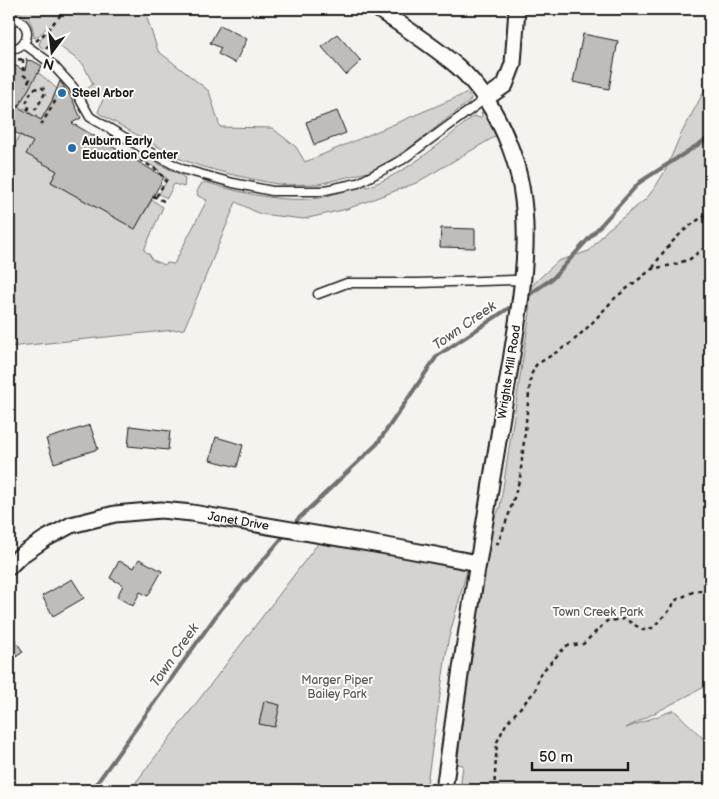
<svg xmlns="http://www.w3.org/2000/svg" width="719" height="799" font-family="'Balsamiq Sans',sans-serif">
	<rect width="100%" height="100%" fill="#f4f3ee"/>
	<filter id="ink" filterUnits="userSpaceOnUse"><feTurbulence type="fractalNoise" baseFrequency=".02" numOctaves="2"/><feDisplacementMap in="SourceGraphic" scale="10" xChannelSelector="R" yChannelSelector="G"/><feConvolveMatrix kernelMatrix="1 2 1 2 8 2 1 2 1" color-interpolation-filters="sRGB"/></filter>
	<g filter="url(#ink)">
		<g fill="#d4d3cf" stroke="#787876">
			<path d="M11,9h133l14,42 51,40 11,36 52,1 24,19 9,15 162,-69 4,5 -1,3 -58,45 -18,12 -17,10 -9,4 -49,12 -33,1 -15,-2 -42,-9 -32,-9 -19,-7 -78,-44 -2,-2 6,-15 -18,-7 7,-6 -10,-20 -29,-22h-4l-4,6 -2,1 -5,-4 2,-6 8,-9v-3c-5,1 -8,9 -15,11 -1,-16 -5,-24 -22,-27z"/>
			<path d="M25,67c14,4 22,13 32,22l-5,12 -11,19 -5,-2 1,-3 -2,1 -5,-3v-1l-6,-4 -1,2h-7l13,-22 -4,-17 -1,-1z"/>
			<path d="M710,73v611l-84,44 48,-18 36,35v45h-250l3,-25 -6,-1 10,-81 9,-47 11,-101 13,-28 30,-195 -2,-23 30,-28 31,-10 18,-21 39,-31 8,-10 11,-18 16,-37 27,-50z"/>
			<path d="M481,112l3,1 12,23 -80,47 -69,26 -43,10 -44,-5 -24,-12 -52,127 -175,18v-180l4,-7 -4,-2v-2l11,-21 10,6 2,-4 25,34 -6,11 84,46 17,-28 11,7 -19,43 6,5 1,4 13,6 3,-2 7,1 33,-64 -9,-4 -1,-4 4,-8 4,-2c37,11 76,21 115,16 9,-2 18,-6 26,-9 6,-2 13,-3 19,-4l2,2c42,-15 73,-44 107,-71l6,2 2,-2z"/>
			<path d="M131,150l52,26 2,4 -1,7 -10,-3 -7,14 -8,-4 9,-15 -10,-6 1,-3 -29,-17z"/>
			<path d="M320,541l148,26 -20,74 -22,149h-296z"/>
		</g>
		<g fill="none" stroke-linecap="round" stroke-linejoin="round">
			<g stroke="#72716f" stroke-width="4">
				<path d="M530,294l23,-16 87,-96 70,-45"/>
				<path d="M297,520l80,-76 60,-88 72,-48"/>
				<path d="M92,790l126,-177 64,-75"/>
			</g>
		</g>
		<g fill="#bebdba" stroke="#1c1c1c">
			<path d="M220,25l27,14 -12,24 -17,-9 3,-6 -11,-5z"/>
			<path d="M337,34l24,27 -15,14 -24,-28z"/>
			<path d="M583,34l35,7 -9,48 -36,-7z"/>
			<path d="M27,60l6,1 9,5 -24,41 23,13 11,-19 8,-20 11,16 10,21 -9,5 92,54 -29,52 -84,-47 6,-11 -31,-17 7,-12 -24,-13v-67l16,9z"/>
			<path d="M337,111l9,22 -32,12 -8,-23z"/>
			<path d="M441,228l34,1v19l-35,-1z"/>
			<path d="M90,425l8,24 -44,14 -8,-24z"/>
			<path d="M130,426l40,5 -2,19 -40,-4z"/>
			<path d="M216,437l27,8 -6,22 -27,-7z"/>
			<path d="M139,559l23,12 -14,25 -8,-4 -7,14 -16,-9 6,-12 -13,-7 9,-17 15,7z"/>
			<path d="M72,579l12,19 -31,18 -11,-20z"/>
			<path d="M9,630l14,22 -14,10z"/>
			<path d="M264,701l16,4 -5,22 -16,-3z"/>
		</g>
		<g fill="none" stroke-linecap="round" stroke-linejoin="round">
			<defs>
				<g id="lane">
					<path d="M9,18c24,0 24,31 0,31"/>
					<path d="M23,43l30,22 20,22 17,30 56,33 36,19 51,14 39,8h49l37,-8 44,-23 83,-61"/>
					<path d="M318,294l29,-11h71l96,-3 8,1"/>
				</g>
				<g id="street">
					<path d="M378,9c26,18 54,36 79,57 24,21 42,52 53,81 27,69 12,144 1,214 -7,41 -13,82 -20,122 -8,53 -18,107 -26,160 -8,49 -14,98 -21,147"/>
					<path d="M485,99l20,-14 8,-21 4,-55"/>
					<path id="s1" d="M9,567l11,-11 25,-17 26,-14 44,-11 46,-4 31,3 206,35 80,15"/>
				</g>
			</defs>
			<use href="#lane" stroke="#1c1c1c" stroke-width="11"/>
			<use href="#street" stroke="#1c1c1c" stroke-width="19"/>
			<g stroke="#1c1c1c" stroke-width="2.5" stroke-dasharray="4 4" stroke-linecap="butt">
				<path d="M36,41l6,-5 24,-27"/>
				<path d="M46,49l5,-7"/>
				<path d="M23,59v16l7,4 -4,7"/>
				<path d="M10,60l17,-1"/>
				<path d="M27,110l2,-2 3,1h4l9,-16v-3l-4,-3 -9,3 -6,13 3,5"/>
				<path d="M41,125l22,-37"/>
				<path d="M129,151l-1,2 29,17 9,10 -10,17"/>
				<path d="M9,160l1,1 -1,3"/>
				<path d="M153,196l13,6"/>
				<path d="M653,268c12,-22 35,-44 57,-55"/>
				<path d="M495,543h3l11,-29 11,-36 11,-103 5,-10 35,-22 20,-19 24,-26 37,-29 21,-4 17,-6 20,-16"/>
				<path d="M494,790l3,-48 9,-18 29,-33 5,-17 26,-28 17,-2 24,-23 18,-2 18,11 9,-2 20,-20 2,-7 21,-10h15"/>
			</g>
			<use href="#lane" stroke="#fdfcf7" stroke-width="8"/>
			<use href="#street" stroke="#fdfcf7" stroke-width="15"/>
		</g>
	</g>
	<g fill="#1f6fb2" stroke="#fdfcf7" stroke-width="2">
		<circle cx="62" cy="93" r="5"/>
		<circle cx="72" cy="148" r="5"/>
	</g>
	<g text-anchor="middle" stroke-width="4" stroke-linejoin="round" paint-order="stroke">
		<g font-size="12" font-weight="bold" fill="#1c1c1c" stroke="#fdfcf7" text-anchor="start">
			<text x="72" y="97">Steel Arbor</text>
			<text x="82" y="145">Auburn Early<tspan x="82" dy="14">Education Center</tspan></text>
		</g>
		<g font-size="12" fill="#1c1c1c" stroke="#fdfcf7">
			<text transform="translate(509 372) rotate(-81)" y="4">Wrights Mill Road</text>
			<text dy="4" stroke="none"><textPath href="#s1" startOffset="245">Janet Drive</textPath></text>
		</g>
		<g font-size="12" fill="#5c5c5b" stroke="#fdfcf7">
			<text x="598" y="616">Town Creek Park</text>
			<text x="337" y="684">Marger Piper<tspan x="337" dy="14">Bailey Park</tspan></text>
		</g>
		<g font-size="14" font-style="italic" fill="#5c5c5a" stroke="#fdfcf7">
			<text transform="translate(464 325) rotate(-35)" y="5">Town Creek</text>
			<text transform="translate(174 655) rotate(-55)" y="5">Town Creek</text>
		</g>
	</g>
	<rect width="719" height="799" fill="none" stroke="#fdfcf7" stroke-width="30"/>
	<rect x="15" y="15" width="689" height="769" fill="none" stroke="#1c1c1c" stroke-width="2" filter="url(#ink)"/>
	<g transform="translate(52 52) rotate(195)" stroke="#fdfcf7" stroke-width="4" paint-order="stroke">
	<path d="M0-4L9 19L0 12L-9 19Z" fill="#1c1c1c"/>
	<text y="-8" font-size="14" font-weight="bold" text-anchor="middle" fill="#1c1c1c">N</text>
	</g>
	<path d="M532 762v8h96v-8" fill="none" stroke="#1c1c1c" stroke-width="2.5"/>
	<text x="539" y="762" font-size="15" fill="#1c1c1c" stroke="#fdfcf7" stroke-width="4" paint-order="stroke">50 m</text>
</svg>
